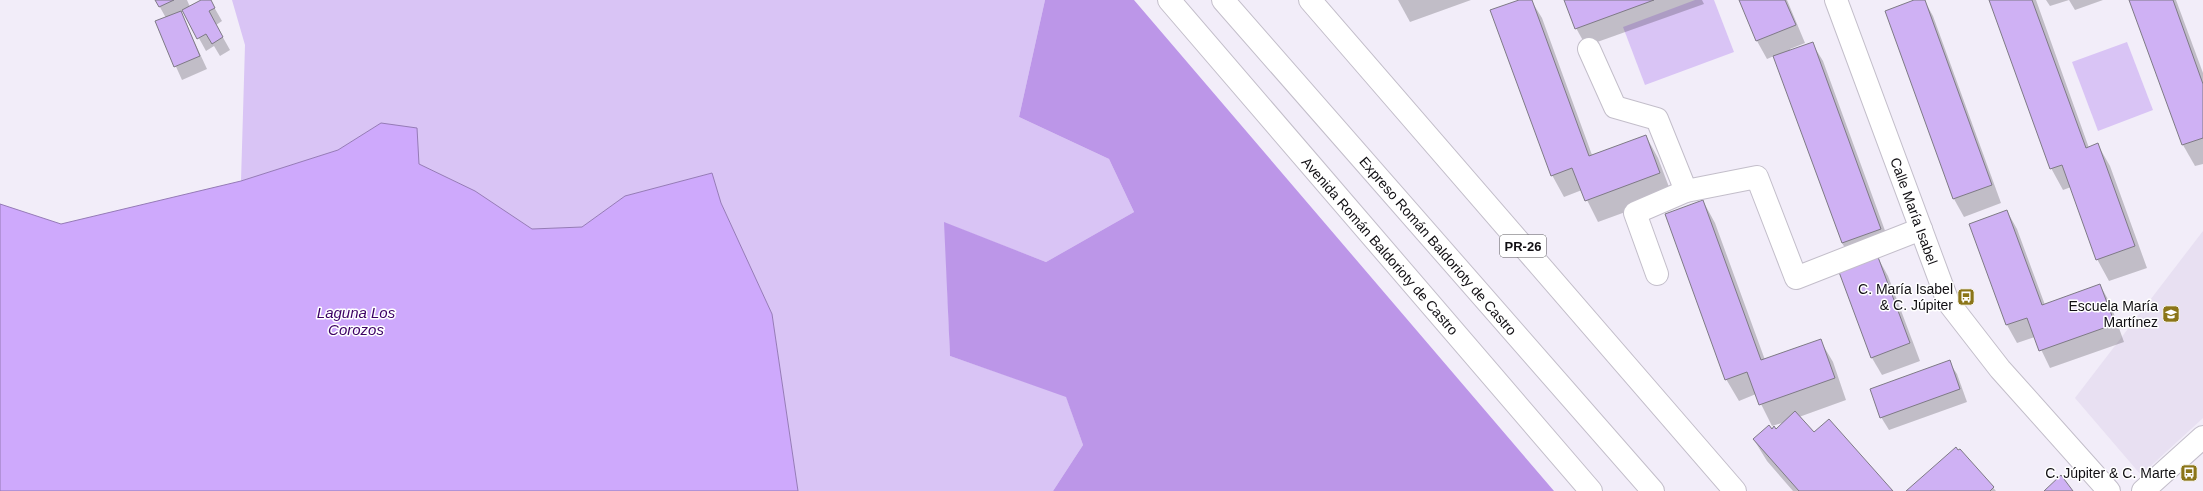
<svg xmlns="http://www.w3.org/2000/svg" width="2203" height="491" font-family="Arial,sans-serif">
	<rect width="100%" height="100%" fill="#f2edf9"/>
	<path fill="#e8e0f2" d="M2203,231v187l-62,57 -66,-77z"/>
	<g fill="#d9c4f5">
		<path d="M232,0h813l-26,117 90,42 25,53 -88,50 -101,-39 5,133 116,40 17,49 -30,46h-255l-26,-177 -51,-111 -9,-30 -87,23 -43,31 -50,2 -57,-38 -56,-27 -38,-41 -43,27 -97,31 4,-136z"/>
		<path d="M1695,0h19l20,52 -89,33 -22,-58z"/>
		<path d="M2127,42l26,68 -55,21 -26,-69z"/>
	</g>
	<path fill="#bc96e8" d="M1045,0h89l420,491h-501l30,-46 -17,-48 -116,-41 -6,-134 102,40 88,-50 -25,-53 -90,-42z"/>
	<path fill="#cea9fc" stroke="#957bb6" d="M381,123l36,5 2,36 56,27 57,38 50,-2 43,-31 87,-23 9,30 51,111 26,177h-798v-287l61,20 180,-43 97,-31z"/>
	<g fill="#0003">
		<path d="M156,0h31l3,7 13,-7h7l12,21 -6,4 14,25 -10,6 -6,-10 -8,5 -22,-40 -3,2 26,56 -25,11 -26,-58 10,-4z"/>
		<path d="M1398,0h73l-61,22z"/>
		<path d="M1522,0h9l11,18 50,137 54,-19 12,22 14,37 -74,27 -16,-32 -18,7 -12,-22z"/>
		<path d="M1566,0h136l2,4 -118,42 -10,-18z"/>
		<path d="M1740,0h47l18,43 -15,6v2l22,-8 11,18 68,186 -38,14 -11,-18 -68,-187 -7,3 -10,-18z"/>
		<path d="M1917,0h7l9,16 68,187 -37,14 -10,-18 -68,-188z"/>
		<path d="M1990,0h46l53,148 9,-3 12,21 37,102 -38,13 -12,-22 -26,-72 -8,3 -12,-22z"/>
		<path d="M2046,0h57l-28,10 -6,-10 -19,6z"/>
		<path d="M2130,0h46l27,73v91l-8,2 -12,-21z"/>
		<path d="M1703,201l12,22 50,137 55,-20 13,22 13,38 -47,17 15,16 78,58h-99l-26,-30 -13,-21 18,-10h4l9,-8 -13,4 -16,-32 -17,7 -13,-22z"/>
		<path d="M2007,211l10,18 28,76 55,-20 10,18 14,39 -74,26 -15,-31 -18,6 -10,-18 -37,-101z"/>
		<path d="M1878,258l10,18 32,85 -38,14 -10,-17z"/>
		<path d="M1949,362l8,12 10,28 -78,28 -8,-13z"/>
		<path d="M1960,450l36,41h-89l51,-39z"/>
	</g>
	<g fill="#cfb1f4" stroke="#7e7a85">
		<path d="M155,0h19l-15,7z"/>
		<path d="M201,0h10l4,8 -6,3 14,26 -11,7 -6,-10 -9,5 -15,-29z"/>
		<path d="M1519,0h13l57,156 57,-21 14,38 -75,28 -13,-33 -21,8 -61,-166z"/>
		<path d="M1564,0h90l-79,29z"/>
		<path d="M1739,0h46l11,25 -40,16z"/>
		<path d="M1914,0h11l67,185 -39,14 -68,-188z"/>
		<path d="M1989,0h43l54,148 12,-5 37,103 -39,14 -34,-95 -12,4z"/>
		<path d="M2129,0h44l30,84v54l-21,7z"/>
		<path d="M181,11l19,45 -26,11 -19,-46z"/>
		<path d="M1813,42l68,187 -39,14 -69,-187z"/>
		<path d="M1703,200l58,160 60,-21 14,39 -76,27 -12,-33 -22,8 -60,-166z"/>
		<path d="M2007,210l35,95 58,-21 15,40 -76,27 -12,-33 -21,7 -37,-101z"/>
		<path d="M1878,257l32,86 -39,15 -32,-86z"/>
		<path d="M1950,360l10,29 -80,29 -10,-29z"/>
		<path d="M1795,411l19,21 15,-13 64,72h-94l-46,-52 16,-14 3,4 2,-3 2,3z"/>
		<path d="M1956,447l2,3 2,-1 34,38 -4,4h-84z"/>
		<path d="M2061,475l12,16h-29z"/>
	</g>
	<g fill="none" stroke-linecap="round" stroke-linejoin="round">
		<defs>
			<g id="minor">
				<path d="M1169,0l422,491"/>
				<path d="M1836,0l112,302 52,67 109,122"/>
				<path d="M1589,49l26,58 42,12 29,72 71,-14 39,101 125,-49"/>
				<path d="M1657,274l-22,-61 51,-22"/>
				<path d="M2143,491l60,-54"/>
			</g>
			<g id="highway">
				<path d="M1223,0l430,491"/>
				<path d="M1310,0l425,491"/>
			</g>
		</defs>
		<use href="#minor" stroke="#c3beca" stroke-width="24"/>
		<use href="#highway" stroke="#c3beca" stroke-width="24"/>
		<use href="#minor" stroke="#fff" stroke-width="22"/>
		<use href="#highway" stroke="#fff" stroke-width="22"/>
	</g>
	<defs>
		<symbol id="bus-square" viewBox="-11 -11 22 22"><rect x="-9" y="-9" width="18" height="18" rx="4" fill="#8b7518" stroke="#fff"/><path d="M-5-6H5V4H4V6H2V4H-2V6H-4V4H-5ZM-3.5-4V0h7V-4ZM-3.5 1.2v1.5H-2V1.2ZM2 1.2v1.5H3.5V1.2Z" fill="#fff"/></symbol>
		<symbol id="school-square" viewBox="-11 -11 22 22"><rect x="-9" y="-9" width="18" height="18" rx="4" fill="#8b7518" stroke="#fff"/><path d="M0-5L7-2L0 1L-7-2ZM-4 1L0 2.5L4 1V4Q0 6-4 4Z" fill="#fff"/></symbol>
	</defs>
	<g fill-rule="evenodd">
		<use href="#bus-square" x="1956" y="287" width="20" height="20"/>
		<use href="#school-square" x="2161" y="304" width="20" height="20"/>
		<use href="#bus-square" x="2179" y="463" width="20" height="20"/>
	</g>
	<g text-anchor="middle" stroke-width="3" stroke-linejoin="round" paint-order="stroke">
		<rect fill="#fff" stroke="#58575a" stroke-width="1" x="1500" y="235" width="46" height="22" rx="3"/>
		<g font-size="13" font-weight="bold" fill="#110f13">
			<text x="1523" y="251">PR-26</text>
		</g>
		<g font-size="14" fill="#110f13" stroke="#fff">
			<text transform="translate(1914 211) rotate(70)" y="5">Calle María Isabel</text>
			<text transform="translate(1380 246) rotate(49)" y="5">Avenida Román Baldorioty de Castro</text>
			<text transform="translate(1438 246) rotate(49)" y="5">Expreso Román Baldorioty de Castro</text>
		</g>
		<g font-size="14" fill="#110f13" stroke="#fff" text-anchor="end">
			<text x="1953" y="294">C. María Isabel<tspan x="1953" dy="16">&amp; C. Júpiter</tspan></text>
			<text x="2158" y="311">Escuela María<tspan x="2158" dy="16">Martínez</tspan></text>
			<text x="2176" y="478">C. Júpiter &amp; C. Marte</text>
		</g>
		<g font-size="15" font-style="italic" fill="#3c0064" stroke="#fff">
			<text x="356" y="318">Laguna Los<tspan x="356" dy="17">Corozos</tspan></text>
		</g>
	</g>
</svg>
